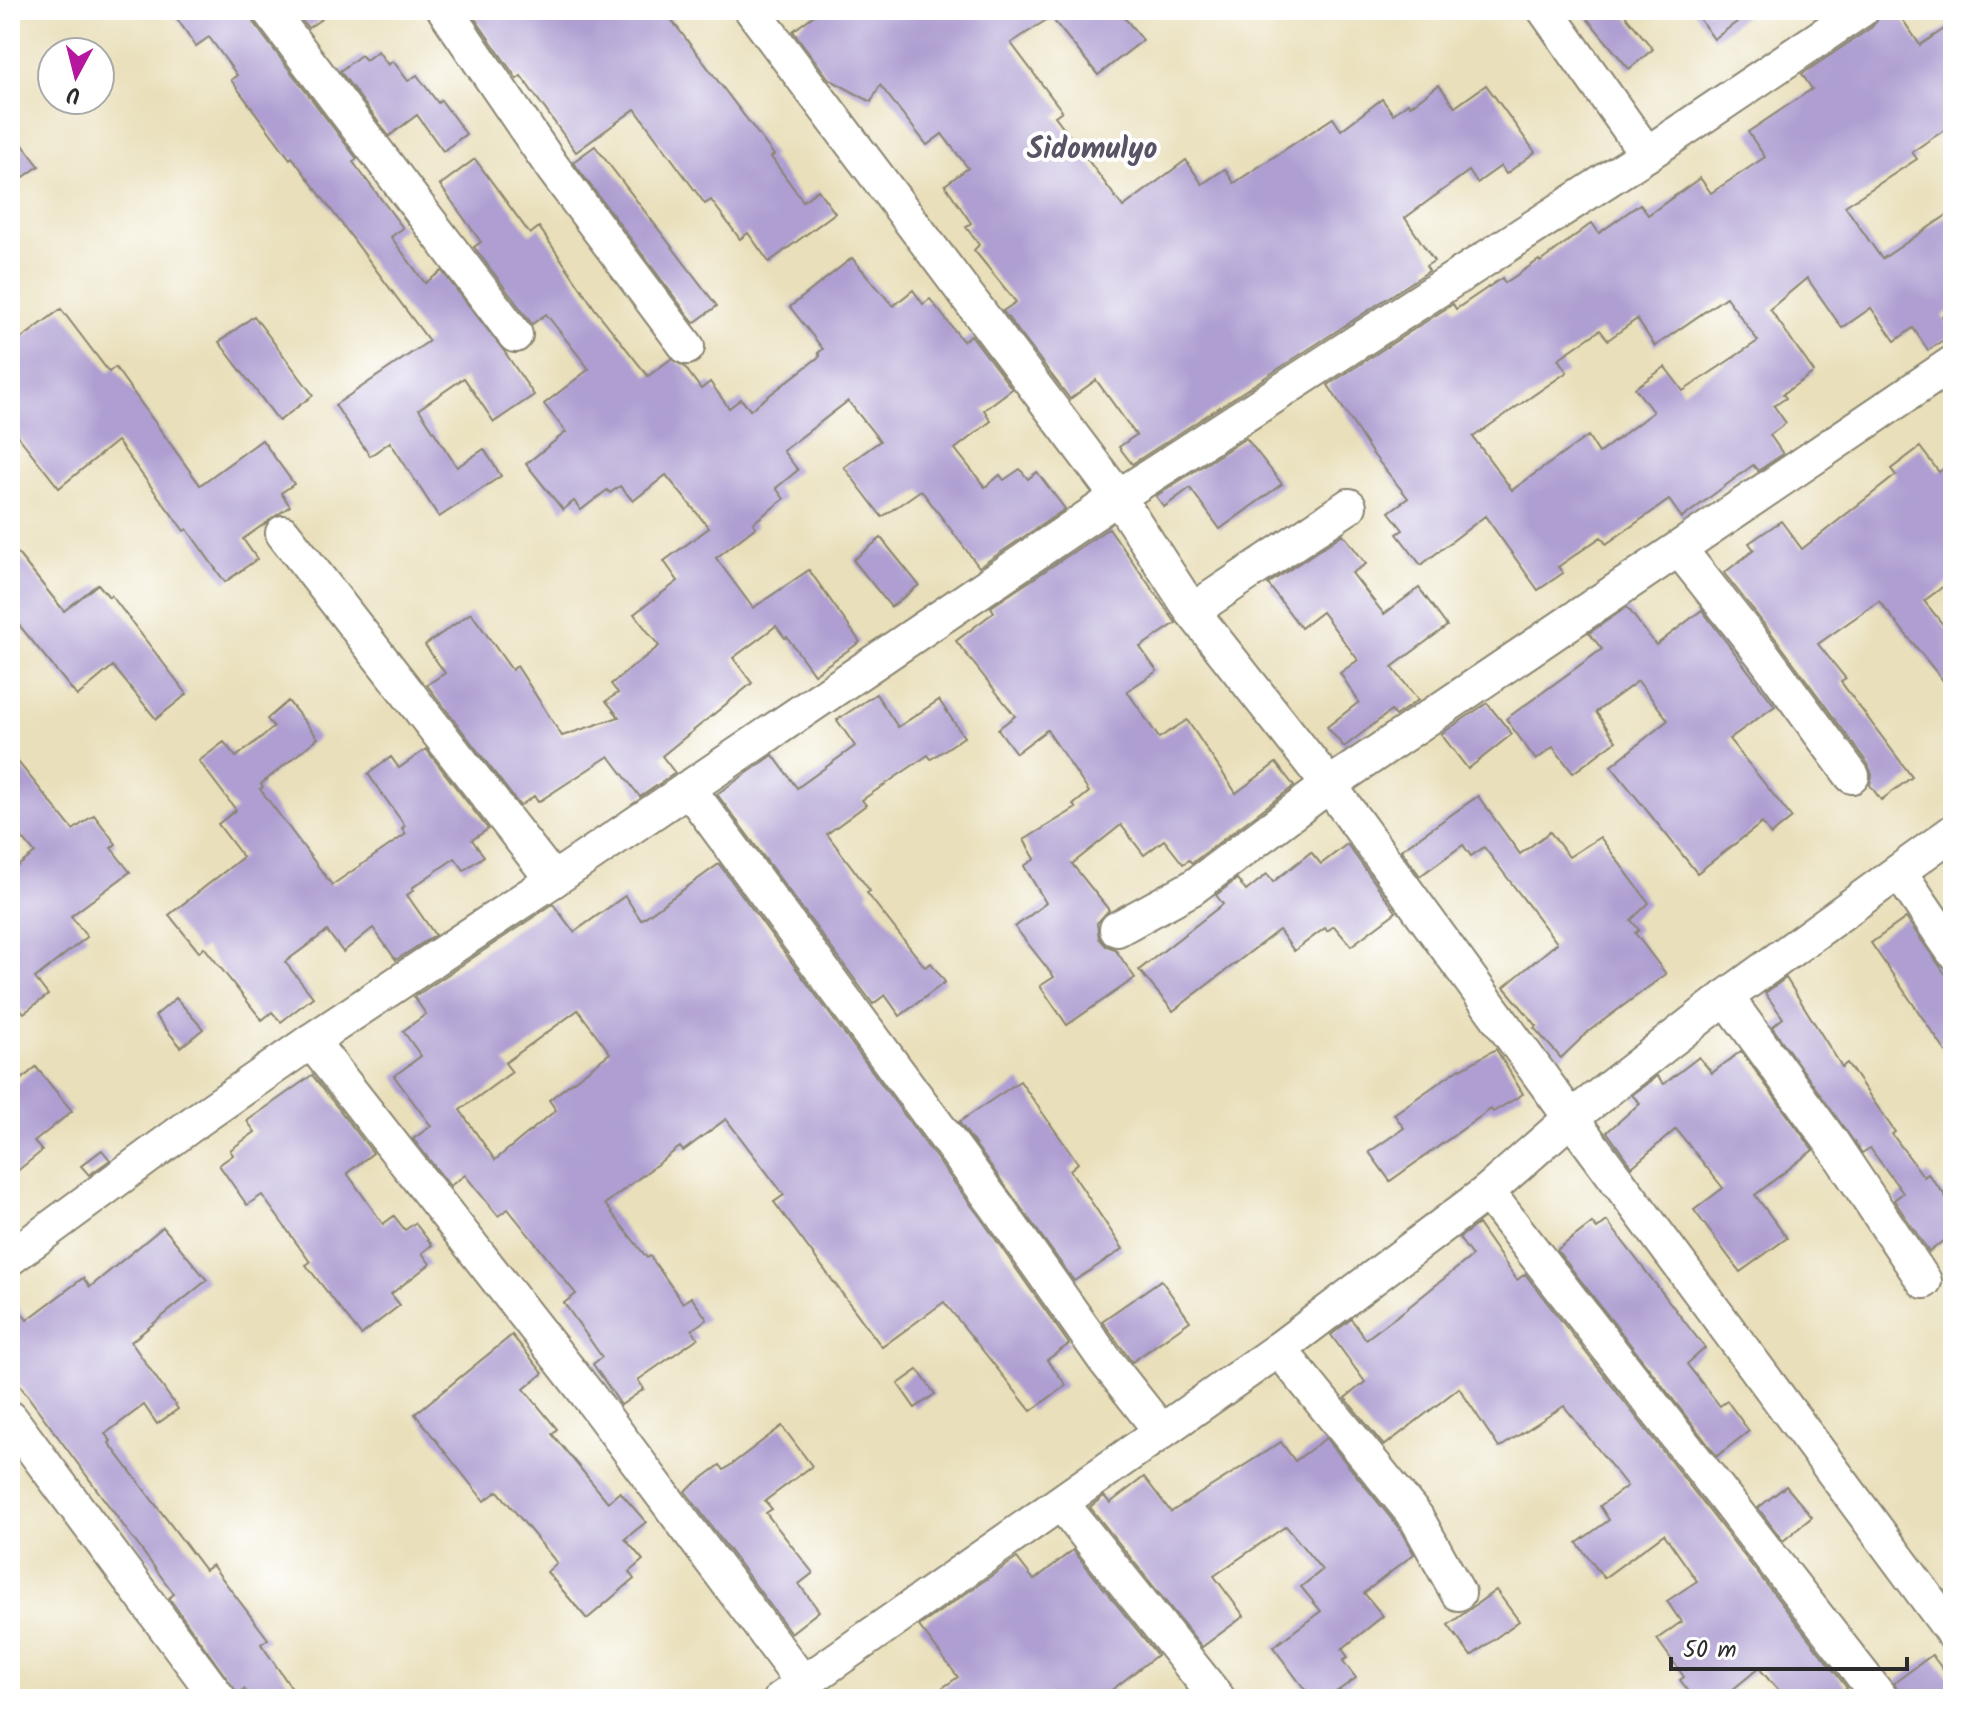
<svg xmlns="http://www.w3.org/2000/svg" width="1963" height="1709" font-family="Kalam,sans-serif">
	<rect width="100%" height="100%" fill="#fff"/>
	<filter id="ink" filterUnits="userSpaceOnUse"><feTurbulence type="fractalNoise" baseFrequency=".0125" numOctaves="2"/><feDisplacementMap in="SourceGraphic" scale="16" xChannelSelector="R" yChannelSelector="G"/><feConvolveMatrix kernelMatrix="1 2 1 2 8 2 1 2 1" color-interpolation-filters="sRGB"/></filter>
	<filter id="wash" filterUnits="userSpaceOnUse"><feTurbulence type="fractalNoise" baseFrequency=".006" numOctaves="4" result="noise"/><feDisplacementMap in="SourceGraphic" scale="32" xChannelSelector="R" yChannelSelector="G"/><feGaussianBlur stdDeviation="1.8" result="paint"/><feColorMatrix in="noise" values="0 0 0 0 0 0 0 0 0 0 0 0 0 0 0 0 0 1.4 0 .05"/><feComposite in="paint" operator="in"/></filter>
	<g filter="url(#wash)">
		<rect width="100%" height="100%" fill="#e9dfba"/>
		<g id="blocks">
			<g fill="#ae9ed1" fill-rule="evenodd">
				<path d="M171,10h78l4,12 104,137 -4,3 50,66 -12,9 34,46 17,-12 62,80 30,44 -40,27 -30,-44 -45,31 38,58 27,-18 17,27 -62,41 -49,-75 -20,14 -35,-51 94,-64 -137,-184 -2,2 -59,-79 6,-5 -28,-38 -13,9z"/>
				<path d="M294,10h41l-27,18z"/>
				<path d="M469,10h195l110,145 -3,2 32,44 15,-11 17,23 -66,49 -21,-29 -8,6 -29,-39 -6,4 -70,-95 -59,43 -55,-76 -4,3z"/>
				<path d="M821,10h297l25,30 -45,35 -47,-58 -40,26 51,68 -7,5 68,91 63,-47 16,24 23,-15 9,14 99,-65 8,12 41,-31 11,15 15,-11 2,3 29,-21 16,22 31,-22 49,67 -29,22 -5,-8 -24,17 -8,-12 -64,47 29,43 -8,5 3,5 -297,193 -13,-17 17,-12 -40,-55 -26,19 -67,-88 13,-9 -42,-52 5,-5 -13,-18 5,-4 -26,-38 23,-17 -26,-34 -15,11 -47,-60 -9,17 -42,-23 -36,-48z"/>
				<path d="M1580,10h41l32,39 -24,20z"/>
				<path d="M1693,10h60l-39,29z"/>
				<path d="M1888,10h8l24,35 33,-22v101l-41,28 5,7 -72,47 37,53 71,-48v97l-11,8 11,18 -25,16 -15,-22 -18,13 -24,-33 -29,20 -35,-50 -37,31 44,63 -31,22 3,4 -12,8 12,17 -16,12 13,19 -25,17 -5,-6 -71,53 -13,-18 -63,44 -5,-7 -43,30 5,6 -25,17 -53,-74 -64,49 -24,-31 6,-4 -14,-18 19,-14 -36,-45 -44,-68 125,-81 3,5 46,-31 3,5 34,-23 1,2 52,-39 7,10 41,-29 8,11 52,-37 11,15 54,-36 -17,-25 64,-43 -10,-15 70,-47 8,-12zM1726,297l32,44 -75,50 -18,-24 -30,21 18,24 -54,41 -11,-17 -76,54 -39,-53 94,-65 -9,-13 42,-29 8,10 29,-21 18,27z"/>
				<path d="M378,51l10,14 5,-4 15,20 9,-6 21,28 3,-3 25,34 -23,17 -26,-36 -28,21 -49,-65 21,-16 5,5z"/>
				<path d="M10,128l29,38 -29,21z"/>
				<path d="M595,146l122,160 -23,17 -121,-161z"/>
				<path d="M475,159l55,75 9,-7 56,82 53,67 23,-17 13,7 17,23 9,-7 19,26 12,-9 9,11 70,-54 -2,-3 5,-4 -33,-42 62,-49 41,48 20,-16 10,14 7,-5 33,42 8,-6 41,54 -28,21 7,11 -36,28 30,38 15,-12 4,5 16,-11 8,10 9,-7 28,37 -86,58 -58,-77 -39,27 -38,-50 36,-26 -32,-40 -65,50 15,19 -22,18 8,11 -31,24 3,4 -40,31 37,50 56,-38 51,72 -46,32 -27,-37 -2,1 -9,-12 -43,32 19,25 -90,73 13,17 -35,24 -31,-41 -71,46 -4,-6 -14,10 -93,-121 18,-12 -20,-28 46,-32 41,57 5,-4 45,70 57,-19 -13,-16 12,-8 -7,-9 48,-38 -25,-32 44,-33 -14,-20 45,-33 -43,-53 -33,26 -13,-15 -10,7 -3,-3 -26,20 -7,-9 -11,9 -37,-46 40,-32 -22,-28 45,-35 -43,-55 -14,10 -58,-77 7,-5 -41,-57z"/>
				<path d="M61,309l48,63 6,-5 85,118 62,-45 32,44 -13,9 9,13 -47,33 14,20 -32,23 -38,-53 -3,2 -67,-90 -58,47 -49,-62v-79z"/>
				<path d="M254,316l59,79 -34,26 -60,-79z"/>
				<path d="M1246,438l36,46 -62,45 -30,-41 -26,19 -8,-11z"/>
				<path d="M1920,447l19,25 14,-10v117l-29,22 29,36v56l-74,-92 -61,43 28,35 -5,3 71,95 -31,23 -11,-15 2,-10 -4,-11 -89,-121 -55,-70 30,-23 -5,-7 32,-22 21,28 94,-74 -5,-6z"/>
				<path d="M1109,528l67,95 -36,24 17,24 -30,20 32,47 28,-18 49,73 40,-30 18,23 -102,77 -3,-3 -6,4 -19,-24 -20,15 -23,-30 -49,39 37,46 -12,13 2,15 7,8 9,3 20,29 -68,47 -27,-39 14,-9 -39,-50 31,-24 -22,-37 11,-7 -11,-19 52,-32 -3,-3 16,-13 -42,-62 -31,23 -18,-24 17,-13 -59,-75 38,-29 -3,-5z"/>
				<path d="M1343,534l23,30 -14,9 32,41 35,-26 28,38 -55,41 26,33 -23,16 -4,-5 -47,36 -17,-20 32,-25 -19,-29 18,-13 -36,-48 -21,16 -33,-44z"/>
				<path d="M881,538l38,47 -28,22 -38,-47z"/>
				<path d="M10,544l54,67 34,-27 11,13 2,-2 76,99 -31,25 -43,-53 -36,30 -67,-82z"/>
				<path d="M1627,607l29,38 46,-35 73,96 -46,33 63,79 -21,17 -9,-12 -65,50 -86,-107 57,-46 -30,-39 -42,31 20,29 -43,32 -20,-26 -17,13 -30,-41 96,-70 -13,-16z"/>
				<path d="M876,694l22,33 41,-27 25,37 -33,22 -3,-4 -66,45 4,5 -39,29 43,57 -3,2 58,74 6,-4 14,19 -45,34 -15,-21 -12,9 -156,-210 56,-39 24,33 58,-42 -18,-26z"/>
				<path d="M288,701l30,37 -57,46 2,3 -3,2 72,96 74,-51 -4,-6 3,-2 -37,-52 23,-17 8,11 27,-19 62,80 -16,11 12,16 -20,14 -9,-12 -43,30 2,2 -7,5 28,40 -39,25 -23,-32 -30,24 -16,-21 -42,31 28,35 -32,25 -9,-10 -10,8 -58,-73 -5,5 -30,-37 74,-58 -25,-33 18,-14 -37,-49 25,-19 12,15 38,-30 -7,-8z"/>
				<path d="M1487,703l25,31 -44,35 -27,-35z"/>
				<path d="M10,752l63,78 21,-15 22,29 -5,4 19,24 -59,44 16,21 -52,41 13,17 -24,18 -14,-17v-124l25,-19 -25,-30z"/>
				<path d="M1478,796l42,58 30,-22 19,25 31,-20 49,66 -18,17 8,10 -4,3 31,41 -77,57 -28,27 -27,-30 3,-2 -33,-39 53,-44 -73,-96 -13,9 -8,-11 -43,31 -19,-26z"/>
				<path d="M1347,844l49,68 -45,34 -17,-20 -7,5 -2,-3 -31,23 -15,-21 -106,81 -34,-41 84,-66 -7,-9 21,-16 9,12 21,-17 6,8 38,-30 10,12z"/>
				<path d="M719,864l263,356 87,124 -22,16 19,25 -35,26 -87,-109 -62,45 -108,-145 10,-7 -58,-76 -43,32 -3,-4 -75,57 42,54 3,-2 33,47 8,-6 16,22 -15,11 6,8 -60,42 6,9 -23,16 -28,-41 9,-7 -38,-54 12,-9 -68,-85 -10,7 -33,-41 -15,11 -37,-47 18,-13 -37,-50 27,-20 -18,-25 23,-17 -12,-17 139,-93 21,28 51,-36 16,24zM578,1010l32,43 -61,47 7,10 -61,50 -35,-50 52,-38 -7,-9z"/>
				<path d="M1906,918l47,67v77l-82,-119z"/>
				<path d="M1786,978l56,89 5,-4 48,69 -3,2 32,43 4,-3 25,31v28l-24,19 -35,-52 9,-7 -33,-45 -8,5 -90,-126 11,-9 -18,-25z"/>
				<path d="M176,998l27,31 -22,18 -26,-31z"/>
				<path d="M1496,1049l27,45 -30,18 -2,-3 -101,72 -21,-29 35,-24 -10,-14 66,-46 1,1z"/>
				<path d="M1741,1051l72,99 -58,45 32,43 -47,34 -46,-62 29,-22 -47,-59 -44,38 -25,-35 33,-29 -8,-8 25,-19 7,8 35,-27 13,16z"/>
				<path d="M36,1067l36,44 -38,31 8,9 -32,26v-88z"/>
				<path d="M312,1075l61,78 -26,20 36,51 11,-8 11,14 10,-7 17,22 -10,8 8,11 -39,30 9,11 -39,30 -55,-70 4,-3 -48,-67 -15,10 -28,-40 14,-10 -3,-5 25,-18 -8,-11z"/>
				<path d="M1020,1081l58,82 -8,7 53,79 -49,32 -115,-159z"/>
				<path d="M102,1150l8,10 -21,15 -8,-9z"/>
				<path d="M1607,1221l98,127 -18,16 33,42 7,-5 22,30 -32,25 -160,-206 35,-27 5,6z"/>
				<path d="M1478,1224l39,56 8,-6 322,414 -14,11h-48l-26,-31 -38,31h-26l-15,-19 4,-3 -27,-38 24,-17 -14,-21 30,-20 -33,-47 -60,44 -27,-35 32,-23 -9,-14 27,-20 -63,-80 -65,42 -40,-60 -75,58 -39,-48 20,-16 -34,-47 20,-16 15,20 39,-29 67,-54 -13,-18z"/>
				<path d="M163,1227l44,53 -76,62 47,67 -21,15 -13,-19 -39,29 6,7 -2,2 96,127 7,-5 56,74 -7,5 38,55h-47l-8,-10 -6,5 -69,-96 5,-4 -164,-222v-75l17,23 56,-42 7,9z"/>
				<path d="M1161,1280l29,41 -58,41 -30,-41z"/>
				<path d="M512,1335l31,38 -19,16 33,40 -5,5 56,68 12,-10 26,30 -21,17 18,21 -14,12 5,7 -47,40 -40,-47 10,-9 -59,-72 -14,10 -69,-87z"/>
				<path d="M918,1370l17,24 -20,14 -17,-24z"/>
				<path d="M782,1426l30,40 -47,35 7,8 -6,4 47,60 -14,11 20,27 -28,22 -106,-142 35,-26 4,5z"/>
				<path d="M1326,1438l73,90 15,26 -50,39 19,23 -41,33 6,8 -5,4 13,17 -30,21h-14l-39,-52 48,-36 -20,-24 21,-17 -36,-44 -72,50 30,40 -42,31 -112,-140 14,-11 6,7 34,-26 27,35 110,-70 14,19z"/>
				<path d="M1786,1486l26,31 -29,24 -25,-33z"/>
				<path d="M1073,1550l84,105 -57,44h-174l32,-22 -39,-51 98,-68 17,22z"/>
				<path d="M1496,1590l23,31 -48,35 -23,-31z"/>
				<path d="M1932,1655l21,28v16h-52l-7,-16z"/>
			</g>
		</g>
	</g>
	<g filter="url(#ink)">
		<use href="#blocks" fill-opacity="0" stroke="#8a8572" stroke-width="2"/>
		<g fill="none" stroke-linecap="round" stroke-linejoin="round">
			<defs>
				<g id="street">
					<path d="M269,10l246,325"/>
					<path d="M445,10l108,158 134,179"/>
					<path d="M752,10l366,487 74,114 137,174 242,333 382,515"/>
					<path d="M1545,10l102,144"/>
					<path d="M283,533l270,347"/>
					<path d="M1679,549l84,106 89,121"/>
					<path d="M1192,611l157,-105"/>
					<path d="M688,788l310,420 107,152 56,71"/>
					<path d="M1899,872l54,79"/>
					<path d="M1117,929l75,-41 137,-103 624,-422"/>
					<path d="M1726,997l106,146 92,138"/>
					<path d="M311,1041l277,354 215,288"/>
					<path d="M1487,1192l394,507"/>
					<path d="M10,1258l189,-139 112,-78 242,-161 565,-383 529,-343 214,-144"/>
					<path d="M1279,1349l137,168 42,76"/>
					<path d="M10,1418l209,281"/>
					<path d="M1061,1503l157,196"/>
					<path d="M781,1699l498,-350 208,-157 84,-74 155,-121 227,-165"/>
				</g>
			</defs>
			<use href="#street" stroke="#8a8572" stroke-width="38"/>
			<use href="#street" stroke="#fff" stroke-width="34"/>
		</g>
	</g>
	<g text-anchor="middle" stroke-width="8" stroke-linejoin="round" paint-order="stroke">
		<g font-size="30" font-weight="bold" fill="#595365" stroke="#fff">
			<text x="1092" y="158">Sidomulyo</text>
		</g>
	</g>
	<rect width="1963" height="1709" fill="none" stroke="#fff" stroke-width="40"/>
	<g transform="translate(76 76) rotate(187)"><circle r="38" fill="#ffffff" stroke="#aaaaaa" stroke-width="2"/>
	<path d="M0-6L14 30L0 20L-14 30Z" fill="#b5179e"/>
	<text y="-12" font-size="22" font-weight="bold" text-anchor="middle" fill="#2b2b2b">U</text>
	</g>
	<path d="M1671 1657v12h236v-12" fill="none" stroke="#2b2b2b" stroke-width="4"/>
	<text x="1683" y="1657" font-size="24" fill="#2b2b2b" stroke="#ffffff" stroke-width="6" paint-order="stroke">50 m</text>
</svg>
